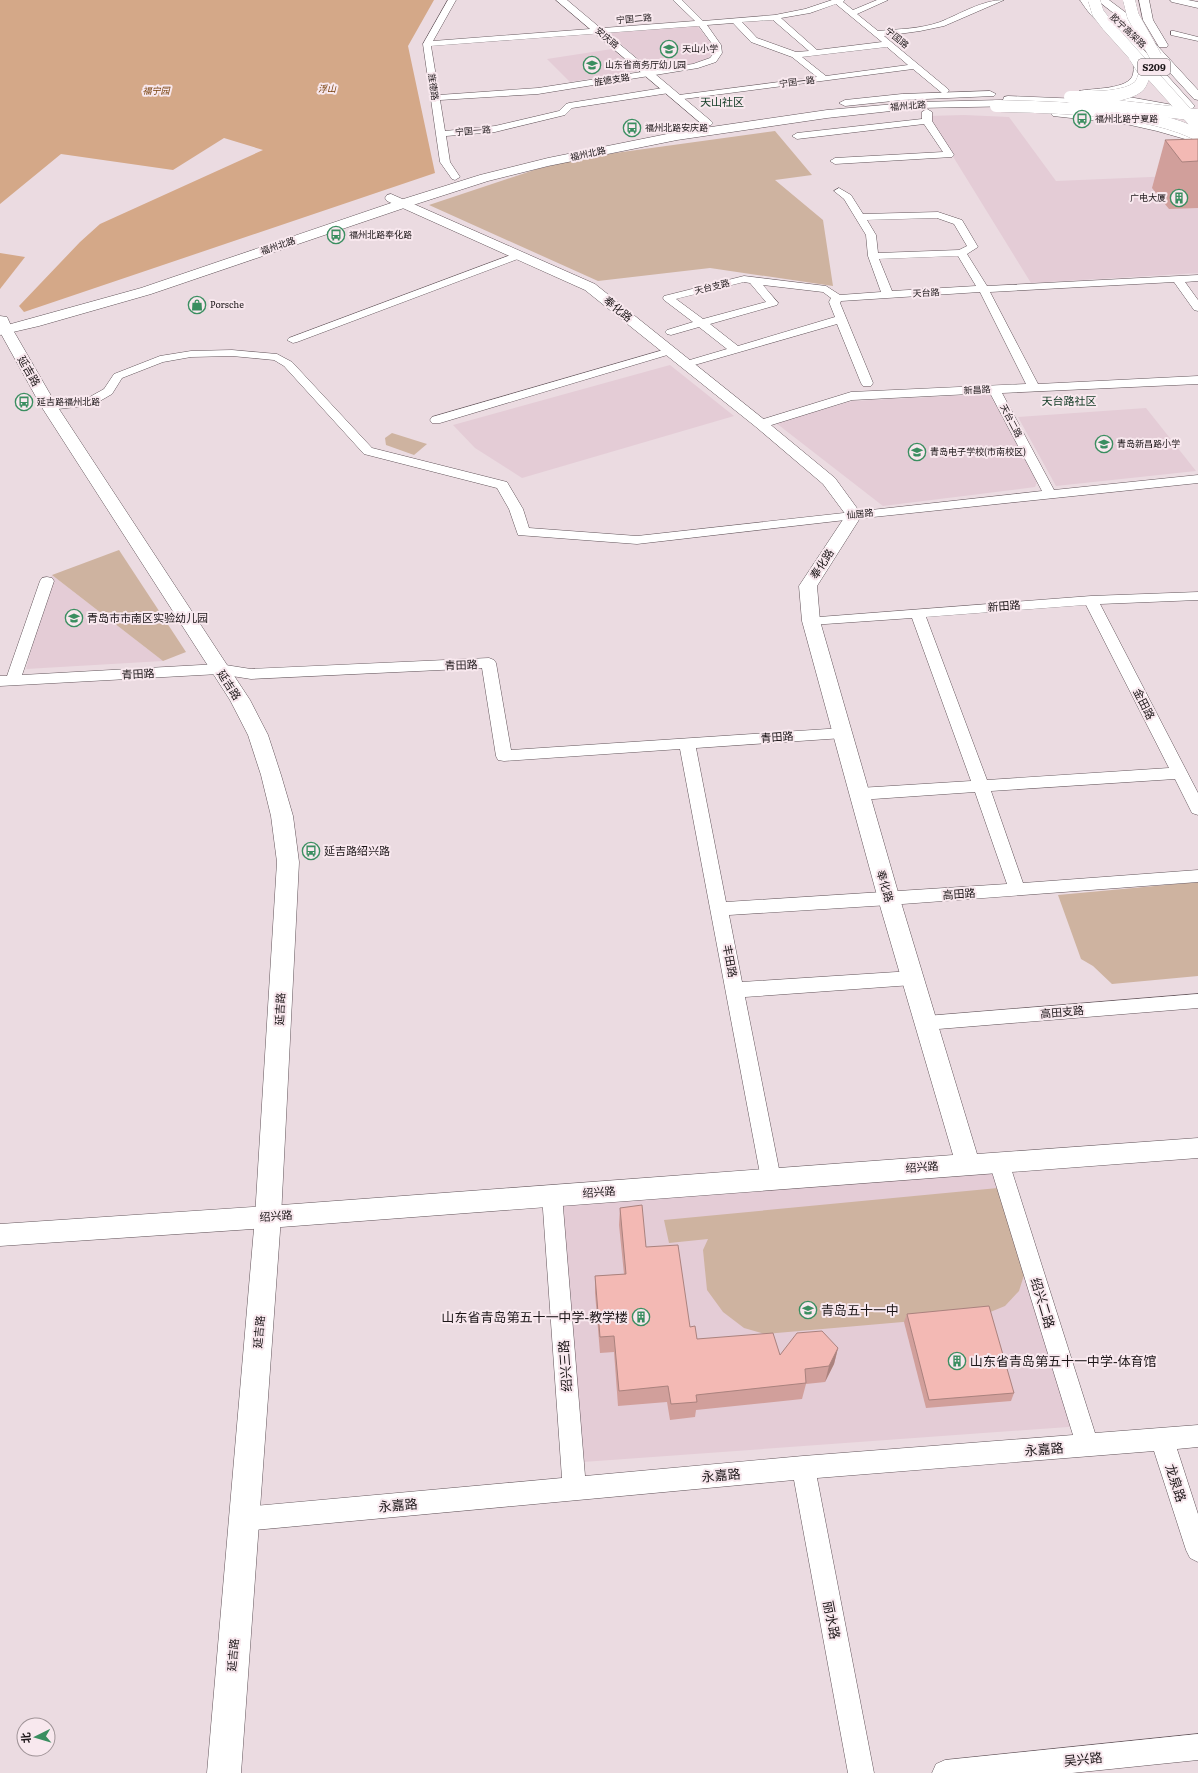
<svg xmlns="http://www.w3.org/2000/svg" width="1198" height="1773" font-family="Literata,'Noto Sans SC',serif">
	<rect width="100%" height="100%" fill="#ebdbe1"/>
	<g fill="#e4ccd6">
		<path d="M697,26l15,18v9l-4,6 -17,5 -39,7 -44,-38z"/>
		<path d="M612,49l25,22 -67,11 -23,-23z"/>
		<path d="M964,115l45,2 47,64 142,-6v98l-167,10 -103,-167z"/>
		<path d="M670,365l64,51 -212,62 -47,-30 -22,-23z"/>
		<path d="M990,394l47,88 -2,5 -152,19 -107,-83 76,-22z"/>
		<path d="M1146,408l50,63 -140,15 -38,-69z"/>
		<path d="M52,575l111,86 -137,8z"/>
		<path d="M999,1162l83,264 -499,36 -21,-267z"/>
	</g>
	<g fill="#ceb3a0">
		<path d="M775,131l37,44 -37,5 48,40 10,66 -123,-18 -112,13 -169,-76 108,-36 49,-12z"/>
		<path d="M392,433l35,11 -13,11 -28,-10 -1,-7z"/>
		<path d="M119,550l67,102 -23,9 -111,-86z"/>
		<path d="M1198,882v94l-86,8 -19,-18 -12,-7 -23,-64z"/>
		<path d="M998,1188l27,84 -6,19 -14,15 -22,9 -218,19 -21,-6 -21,-16 -16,-22 -4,-40 5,-11 -39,4 -5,-23z"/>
	</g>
	<g fill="#d4a888">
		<path d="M0,0h434l-26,46 27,127 -411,139 -5,-6 61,-64 20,-18 163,-74 -39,-12 -51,32 -112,-16 -61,50z"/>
		<path d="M0,253l25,4 -25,32z"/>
	</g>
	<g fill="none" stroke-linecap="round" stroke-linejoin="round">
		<defs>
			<g id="minor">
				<path d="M448,0h8l-23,41 262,-20 -22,-21h9l21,21 72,-6 30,-6 27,-9h13l-2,2 10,8 24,-10h11l-31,14 21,17c21,-2 42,-2 62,-9 20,-8 42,-22 64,-22l-60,26 -24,5 -36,5 64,53 1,2 -4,3 -3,-1 -29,-24 -237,31 -1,-2 1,-2 3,-1 138,-18 -25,-20 -41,-15 -18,-19 -26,2 14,20 1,8 -6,9 -18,6 -160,26 -98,6 5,31 50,-5 64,-15 7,-7 3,-1 100,-16 4,3 -4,3 -97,15 -7,7 -70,17 -49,4 4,26 10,15 -5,3 -3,-1 -12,-17 -17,-118zM836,4l46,38 -65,8 -36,-32 29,-5zM773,20l36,31 -13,1 -39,-14 -15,-16zM699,26l14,19 1,8 -4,5 -17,6 -155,24 -99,7 -8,-49zM887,47l21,18 -82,11 -24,-19z"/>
				<path d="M1171,31h3l24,6v4l-27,-6z"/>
				<path d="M927,109l5,3v9l22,34 -2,2 -117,7 -5,-3 5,-3 108,-6 -19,-28 -127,15 -5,-3 5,-3 125,-14v-7z"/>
				<path d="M839,188l12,7 12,19 75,-2 24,8 16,27 -11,7 20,32 211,-11v6l-13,1 13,18v11l-4,-1 -20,-28 -184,10 48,92 160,-8v8l-196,9 52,97 144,-15v8l-344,36 -217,25 -119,-9 -9,-26 -12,-21 -133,-34 -80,-88 -10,-6 -42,-4 -41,1 -28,5 -41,16 -10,16 -19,11 -44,5 -4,-1 -2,-3 2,-3 4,-1 37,-3 18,-10 10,-15 46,-18 31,-5 41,-1 45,4 15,8 80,86 135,34 16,27 6,19 108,8 405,-45 -52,-98 -138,7 -87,27h-8l-2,-3 2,-3 94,-29 175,-8 -46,-92 -139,9 -1,2 33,80 -2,3h-8l-2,-3 -24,-59 -146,42 -4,1 -6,-3 2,-2 44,-13 -28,-22 -28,8 -4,-1 -2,-2 2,-2 26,-8 -29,-22 -1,-2 1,-2 80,-20 82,10 14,9 41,-3 -13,-36 -2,-21 -22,-36 -10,-8zM937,218l17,6 13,22 -8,4 -81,3 -2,-18 -9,-15zM958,256l18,30 -84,5 -13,-32zM744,282l6,1 16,19 -63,17 -27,-20zM763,285l60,7 8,6 -2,4 6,15 -97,29 -28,-22 67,-19 1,-2z"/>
				<path d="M519,252l5,3 -1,2 -226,85 -4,1 -6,-3 2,-2z"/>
				<path d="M670,348l4,1 2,2 -2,2 -234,70h-8l-2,-3 2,-3z"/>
				<path d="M47,577l5,1 2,3 -32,94 197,-11 32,5 238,-11 5,2 2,3 15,87 332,-22 5,1 3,4 -3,4 -5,1 -147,10 30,154 281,-18 -32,-92 -116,8 -6,-2 -2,-4 2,-4 6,-2 112,-7 -59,-163 -101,7 -5,-1 -2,-3 2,-3 285,-22 107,-4v8l-98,4 98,189v22l-6,-2 -17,-34 -184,12 32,92 175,-13v12l-309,23 -160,10 13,67 170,-11 6,2 3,5 -3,5 -6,2 -167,12 36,182 -3,6 -7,3 -7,-3 -3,-6 -81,-430 -176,12 -6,-1 -2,-4 -14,-88 -231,11 -32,-5 -219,12v-10h7l33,-95 2,-3zM1086,605l83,163 -182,12 -61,-163z"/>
				<path d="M1198,994v14l-272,22 -7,-2 -2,-5 2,-5 7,-2z"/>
				<path d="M999,1153l7,3 3,6 86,271 103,-8v22l-21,2 21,65v48l-8,-4 -4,-8 -32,-99 -337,27 57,295h-26l-54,-293 -550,51 -8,-4 -4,-8 4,-8 8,-4 318,-29 -20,-283 3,-6 7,-3 7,3 3,6 23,281 218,-20 270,-21 -84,-273 3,-6z"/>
				<path d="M1198,1734v26l-126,13h-140l4,-9 9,-4z"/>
			</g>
			<g id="tertiary">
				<path d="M556,0h11l144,121 2,2 -2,2h-8z"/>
				<path d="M1170,0h18l10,2v6l-26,-6z"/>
				<path d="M391,194l204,90 171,137 69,57 27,37 -45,71 3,35 80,278 77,255 221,-16v20l-930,70 -268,18v-22l268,-18 685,-51 -75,-256 -76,-278 -3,-35 47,-71 -23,-31 -67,-57 -171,-137 -198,-89 -2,-3 2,-3z"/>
			</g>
			<g id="secondary">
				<path d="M1096,91l88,16 6,3 -6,3 -92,-17 -2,-2z"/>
				<path d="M0,316l7,1 6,13 44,76 193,294 18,35 13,40 12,41 6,46 -18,355 -40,556h-34l48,-556 22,-355 -6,-46 -10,-41 -13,-40 -18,-35 -189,-294 -41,-74z"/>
			</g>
			<g id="primary">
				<path d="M1080,0h10l11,13 12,11 -1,2c-13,3 -26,-17 -32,-26z"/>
				<path d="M1097,0h12l20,15 69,75v10l-4,-1 -73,-80z"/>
				<path d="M1139,0h10l4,20 15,25 -1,2h-8l-16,-27z"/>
				<path d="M1138,52l5,3c0,7 4,16 1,22 -8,15 -50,22 -65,18l-2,-2 2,-2c12,-3 51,-1 54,-17 2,-6 -1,-13 0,-19z"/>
				<path d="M1008,96l73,3 6,3 -6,3 -53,-2 -6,3 -104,2 -91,10 -150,22 -129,26 -60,15 -81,26 -256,87 -112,32 -39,9v-8l141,-39 256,-87 83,-26 68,-17 129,-26 150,-22 91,-8 85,-2 1,-3z"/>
				<path d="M1057,110c22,2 131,12 141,27l-2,3 -4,1 -35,-10 -31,-7 -73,-8 -2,-2 2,-2z"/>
			</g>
			<g id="trunk">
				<path d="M1119,26l4,1 70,77 2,2 -2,2h-8l-70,-77 -1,-2z"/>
				<path d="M990,91l6,3 -2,2 -92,4 -57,6 -6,-3 6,-3 57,-6z"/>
			</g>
		</defs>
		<use href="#minor" stroke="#63555b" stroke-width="1"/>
		<use href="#tertiary" stroke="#63555b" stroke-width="1"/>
		<use href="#secondary" stroke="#63555b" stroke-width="1"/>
		<use href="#primary" stroke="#63555b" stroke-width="1"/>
		<use href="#trunk" stroke="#63555b" stroke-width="1"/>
		<use href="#minor" fill="#fff" fill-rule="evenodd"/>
		<use href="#tertiary" fill="#fff" fill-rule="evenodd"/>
		<use href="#secondary" fill="#fff" fill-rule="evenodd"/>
		<use href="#primary" fill="#fff" fill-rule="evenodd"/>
		<use href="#trunk" fill="#fff" fill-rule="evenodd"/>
		<defs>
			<path id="primary-bridge" d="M1081,102l117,13"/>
			<g id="trunk-bridge">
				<path d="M1094,0l4,13 10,13 90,100"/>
				<path d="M1129,0l4,16 23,41"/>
				<path d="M1070,97c18,0 53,2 68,-10 4,-3 5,-9 7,-14l-10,-16"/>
				<path d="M996,106c58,1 150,2 202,29"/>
			</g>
		</defs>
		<use href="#primary-bridge" stroke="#63555b" stroke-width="12" stroke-linecap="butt"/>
		<use href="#trunk-bridge" stroke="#63555b" stroke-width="12" stroke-linecap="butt"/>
		<use href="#primary-bridge" stroke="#fff" stroke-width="12"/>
		<use href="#trunk-bridge" stroke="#fff" stroke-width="12"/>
	</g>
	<g fill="#d19f9b">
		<path d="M1198,139v69l-29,1 -17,-21 13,-48z"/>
		<path d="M620,1208l26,39 44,80 7,12 83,16 58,-7 -4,16 -9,18 -19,2 -4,15 -106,11 -1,7 -25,3 -3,-18 -49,4 -4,-54 -14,1 -5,-60v-17l29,-2 -5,-49z"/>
		<path d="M907,1314l107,79 -3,8 -85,7 -22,-86z"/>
	</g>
	<path fill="#aa827e" d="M838,1348l-4,16 -9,18 4,-16z"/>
	<g fill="#f3b9b4" stroke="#aa827e">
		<path d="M1198,139v22l-16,1 -17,-22z"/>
		<path d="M642,1205l4,42 32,-2 12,82 5,-1 2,13 76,-6 7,22 17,-22 25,-2 16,17 -9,18 -24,3 1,14 -110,12 1,7 -26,2 -3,-18 -49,5 -5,-55 -14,1 -5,-61 31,-2 -6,-66z"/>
		<path d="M989,1306l25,87 -85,7 -22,-86z"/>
	</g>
	<defs>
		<symbol id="school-ring" viewBox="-11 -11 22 22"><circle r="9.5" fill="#f8e8ee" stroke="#3a8e60" stroke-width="1.5"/><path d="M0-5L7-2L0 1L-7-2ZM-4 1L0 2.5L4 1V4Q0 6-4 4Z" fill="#3a8e60"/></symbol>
		<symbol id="bus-ring" viewBox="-11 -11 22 22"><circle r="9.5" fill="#f8e8ee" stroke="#3a8e60" stroke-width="1.5"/><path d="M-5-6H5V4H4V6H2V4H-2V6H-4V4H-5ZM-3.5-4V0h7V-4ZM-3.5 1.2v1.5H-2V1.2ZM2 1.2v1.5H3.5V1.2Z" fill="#3a8e60"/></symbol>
		<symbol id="building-ring" viewBox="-11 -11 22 22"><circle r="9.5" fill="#f8e8ee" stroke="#3a8e60" stroke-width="1.5"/><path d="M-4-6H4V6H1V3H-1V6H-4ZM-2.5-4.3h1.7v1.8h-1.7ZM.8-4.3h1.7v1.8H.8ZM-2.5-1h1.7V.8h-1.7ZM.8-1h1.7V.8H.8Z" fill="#3a8e60"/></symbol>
		<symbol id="shop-ring" viewBox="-11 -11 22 22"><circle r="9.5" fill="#f8e8ee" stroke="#3a8e60" stroke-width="1.5"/><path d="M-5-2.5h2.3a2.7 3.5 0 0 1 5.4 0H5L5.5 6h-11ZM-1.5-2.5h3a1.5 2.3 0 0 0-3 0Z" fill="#3a8e60"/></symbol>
	</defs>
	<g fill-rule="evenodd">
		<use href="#school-ring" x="659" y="39" width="20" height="20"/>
		<use href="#school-ring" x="582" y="55" width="20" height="20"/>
		<use href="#bus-ring" x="1072" y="109" width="20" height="20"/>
		<use href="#bus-ring" x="622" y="118" width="20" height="20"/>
		<use href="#building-ring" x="1169" y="188" width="20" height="20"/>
		<use href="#bus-ring" x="326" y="225" width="20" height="20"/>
		<use href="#shop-ring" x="187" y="295" width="20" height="20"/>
		<use href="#bus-ring" x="14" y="392" width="20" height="20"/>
		<use href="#school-ring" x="1094" y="434" width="20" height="20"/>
		<use href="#school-ring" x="907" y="442" width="20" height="20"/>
		<use href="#school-ring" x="64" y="608" width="20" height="20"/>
		<use href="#bus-ring" x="301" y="841" width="20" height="20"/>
		<use href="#school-ring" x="798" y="1300" width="20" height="20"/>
		<use href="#building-ring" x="631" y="1307" width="20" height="20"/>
		<use href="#building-ring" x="947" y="1351" width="20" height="20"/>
	</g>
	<g text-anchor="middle" stroke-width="4" stroke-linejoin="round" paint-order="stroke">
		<g font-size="9" fill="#1c1618" stroke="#f8e8ee">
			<text transform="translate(634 19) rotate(-5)" y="3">宁国二路</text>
			<text transform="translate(1128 31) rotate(43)" y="3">胶宁高架路</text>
			<text transform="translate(607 38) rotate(40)" y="3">安庆路</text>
			<text transform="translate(897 38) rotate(39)" y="3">宁国路</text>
			<text transform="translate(612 80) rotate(-9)" y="3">旌德支路</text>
			<text transform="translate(797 82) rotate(-7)" y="3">宁国一路</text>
			<text transform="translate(433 87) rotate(82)" y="3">旌德路</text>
			<text transform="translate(908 106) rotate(-4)" y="3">福州北路</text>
			<text transform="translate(473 131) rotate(-5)" y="3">宁国一路</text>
			<text transform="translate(588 154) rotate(-12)" y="3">福州北路</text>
			<text transform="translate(278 246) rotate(-19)" y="3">福州北路</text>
			<text transform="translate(712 287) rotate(-14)" y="3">天台支路</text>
			<text transform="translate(926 293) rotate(-3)" y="3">天台路</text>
			<text transform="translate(977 390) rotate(-3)" y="3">新昌路</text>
			<text transform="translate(1011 421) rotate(62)" y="3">天台二路</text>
			<text transform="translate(860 514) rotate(-6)" y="3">仙居路</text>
		</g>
		<g font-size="9" fill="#1c1618" stroke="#f8e8ee" text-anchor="start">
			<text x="682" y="52">天山小学</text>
			<text x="605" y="68">山东省商务厅幼儿园</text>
			<text x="1095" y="122">福州北路宁夏路</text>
			<text x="645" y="131">福州北路安庆路</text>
			<text x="1166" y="201" text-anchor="end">广电大厦</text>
			<text x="349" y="238">福州北路奉化路</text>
			<text x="210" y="308">Porsche</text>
			<text x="37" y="405">延吉路福州北路</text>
			<text x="1117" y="447">青岛新昌路小学</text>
			<text x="930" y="455">青岛电子学校(市南校区)</text>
		</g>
		<g font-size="9" font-style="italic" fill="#743c06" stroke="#f8e8ee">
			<text x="327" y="92">浮山</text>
			<text x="156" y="94">福宁园</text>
		</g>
		<rect fill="#f8e8ee" stroke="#5e5558" stroke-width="1" x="1138" y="59" width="32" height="16" rx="3"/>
		<g font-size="10" font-weight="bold" fill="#1c1618">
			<text x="1154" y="71">S209</text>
		</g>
		<g font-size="11" fill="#0f3822" stroke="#f8e8ee">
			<text x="722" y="106">天山社区</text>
			<text x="1069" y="405">天台路社区</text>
		</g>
		<g font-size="11" fill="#1c1618" stroke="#f8e8ee">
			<text transform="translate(618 309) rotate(39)" y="4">奉化路</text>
			<text transform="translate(29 371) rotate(60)" y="4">延吉路</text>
			<text transform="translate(822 564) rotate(-57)" y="4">奉化路</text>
			<text transform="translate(1004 606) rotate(-4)" y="4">新田路</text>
			<text transform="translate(461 665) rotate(-2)" y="4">青田路</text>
			<text transform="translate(138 674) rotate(-3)" y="4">青田路</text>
			<text transform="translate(229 685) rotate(57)" y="4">延吉路</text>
			<text transform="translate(1144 704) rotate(63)" y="4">金田路</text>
			<text transform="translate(777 737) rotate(-4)" y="4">青田路</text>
			<text transform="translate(885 886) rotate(74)" y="4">奉化路</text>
			<text transform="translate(959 894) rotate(-4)" y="4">高田路</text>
			<text transform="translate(730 961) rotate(79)" y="4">丰田路</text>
			<text transform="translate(280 1009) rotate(-87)" y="4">延吉路</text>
			<text transform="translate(1062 1012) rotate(-5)" y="4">高田支路</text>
			<text transform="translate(922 1167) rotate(-4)" y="4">绍兴路</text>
			<text transform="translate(599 1192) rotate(-4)" y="4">绍兴路</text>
			<text transform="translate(276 1216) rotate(-4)" y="4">绍兴路</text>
			<text transform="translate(259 1332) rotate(-85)" y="4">延吉路</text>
			<text transform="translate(233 1655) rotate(-85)" y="4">延吉路</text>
		</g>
		<g font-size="11" fill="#1c1618" stroke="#f8e8ee" text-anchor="start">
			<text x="87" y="622">青岛市市南区实验幼儿园</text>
			<text x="324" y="855">延吉路绍兴路</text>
		</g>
		<g font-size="13" fill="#1c1618" stroke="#f8e8ee">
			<text transform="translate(1043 1303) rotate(73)" y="5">绍兴二路</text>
			<text transform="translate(565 1366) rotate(-94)" y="5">绍兴三路</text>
			<text transform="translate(1044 1449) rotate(-5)" y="5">永嘉路</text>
			<text transform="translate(721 1475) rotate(-5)" y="5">永嘉路</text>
			<text transform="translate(1176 1483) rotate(72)" y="5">龙泉路</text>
			<text transform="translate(398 1505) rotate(-5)" y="5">永嘉路</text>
			<text transform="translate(832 1620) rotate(79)" y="5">丽水路</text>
			<text transform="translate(1083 1759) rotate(-6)" y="5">吴兴路</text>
		</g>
		<g font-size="13" fill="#1c1618" stroke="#f8e8ee" text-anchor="start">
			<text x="821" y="1315">青岛五十一中</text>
			<text x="628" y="1322" text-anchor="end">山东省青岛第五十一中学-教学楼</text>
			<text x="970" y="1366">山东省青岛第五十一中学-体育馆</text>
		</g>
	</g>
	<g transform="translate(36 1737) rotate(265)"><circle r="19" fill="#f8e8ee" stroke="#a09498"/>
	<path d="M0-3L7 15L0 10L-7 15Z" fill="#3a8e60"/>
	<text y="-6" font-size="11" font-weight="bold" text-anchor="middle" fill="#1c1618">北</text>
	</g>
</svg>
